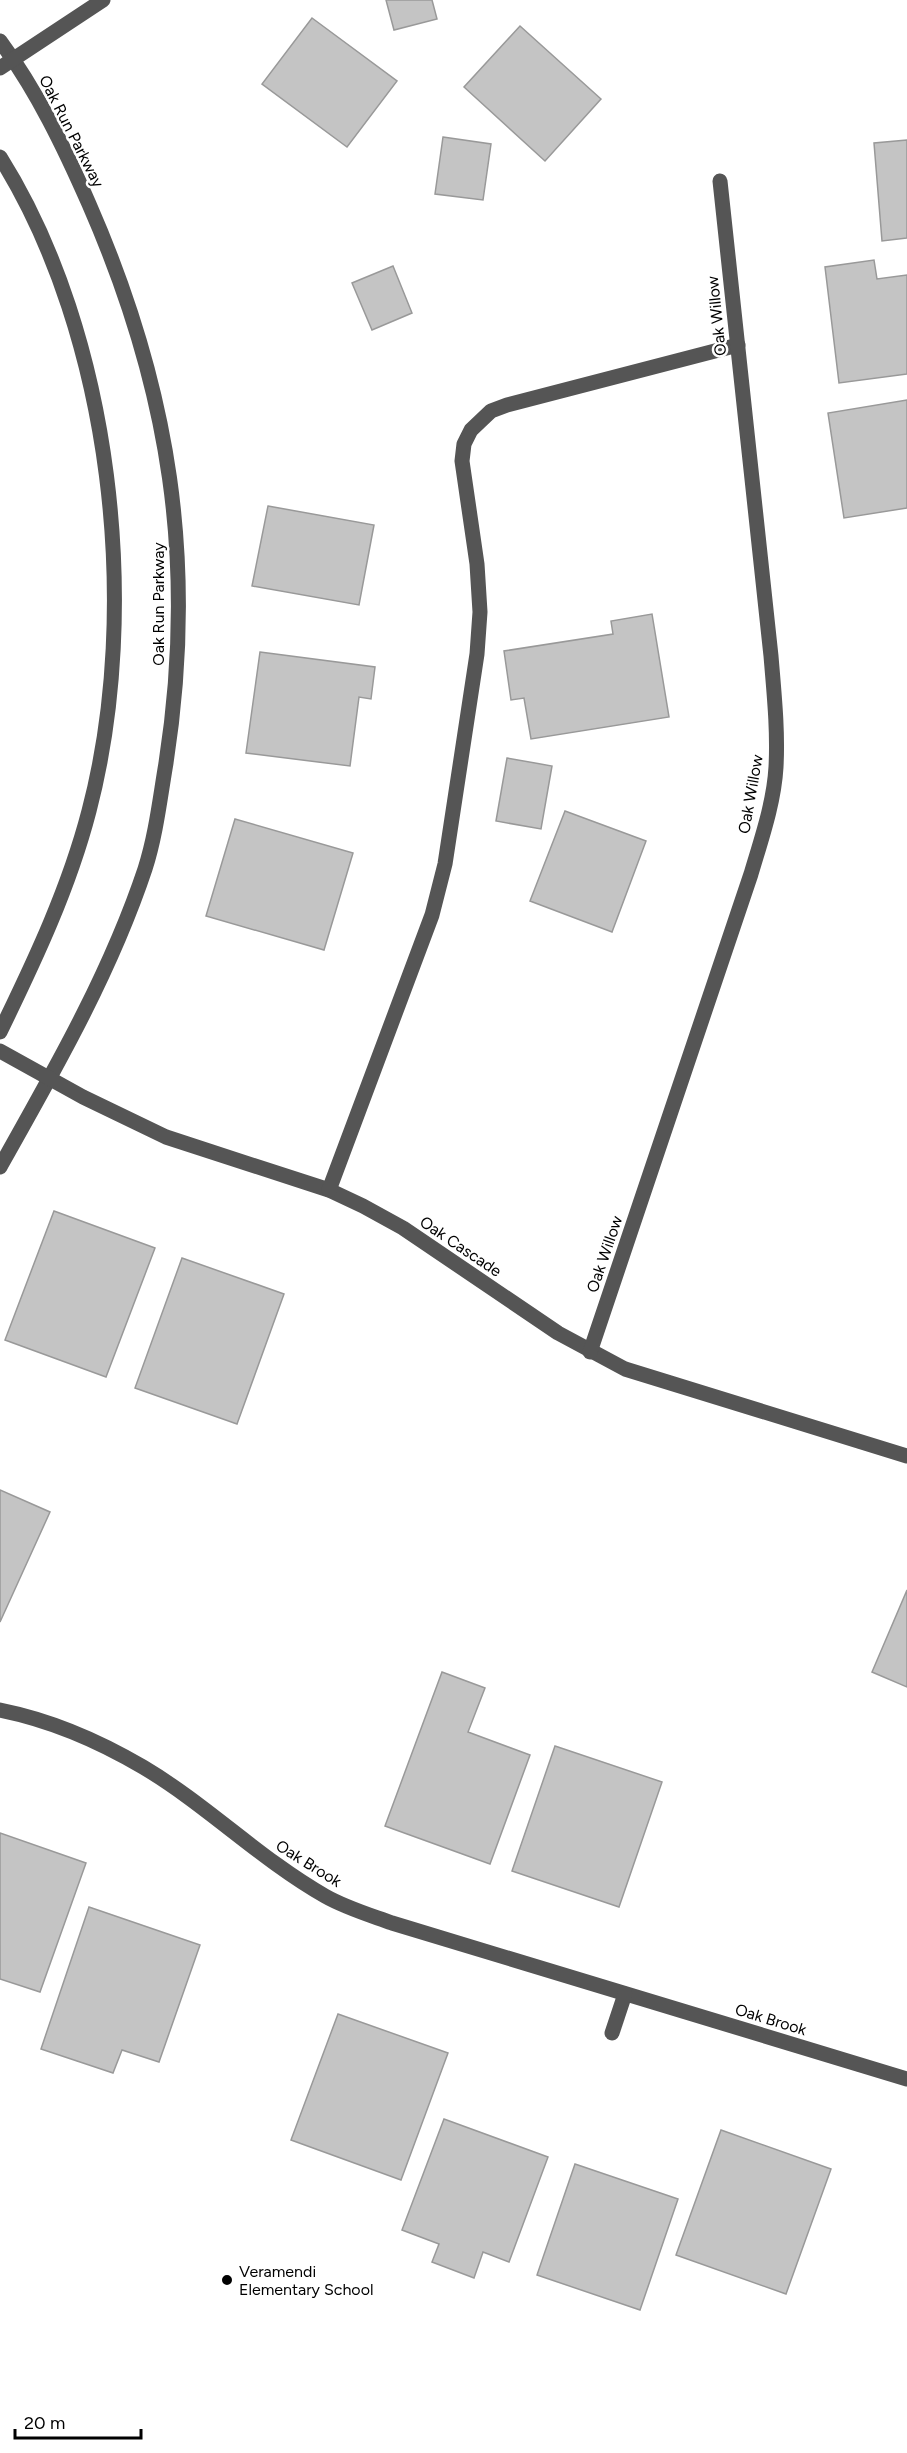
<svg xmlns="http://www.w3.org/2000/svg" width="907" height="2453" font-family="Figtree,sans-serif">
	<rect width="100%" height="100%" fill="#fff"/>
	<g fill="#c4c4c4" stroke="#999" stroke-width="1.5">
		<path d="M386,0h46l5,19 -43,11z"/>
		<path d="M312,18l85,63 -50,66 -85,-63z"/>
		<path d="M520,26l81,73 -56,62 -81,-74z"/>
		<path d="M443,137l48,7 -8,56 -48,-6z"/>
		<path d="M907,140v98l-25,3 -8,-98z"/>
		<path d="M874,260l3,19 30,-4v99l-68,9 -14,-116z"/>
		<path d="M393,266l19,47 -40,17 -20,-47z"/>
		<path d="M907,400v108l-63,10 -16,-105z"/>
		<path d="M268,506l106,19 -15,80 -107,-19z"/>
		<path d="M652,614l17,103 -138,22 -7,-41 -13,2 -7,-49 109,-17 -2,-13z"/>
		<path d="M260,652l115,15 -4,32 -12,-2 -9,69 -104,-13z"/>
		<path d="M507,758l45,8 -11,63 -45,-8z"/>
		<path d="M565,811l81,30 -34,91 -82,-31z"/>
		<path d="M235,819l118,34 -29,97 -118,-34z"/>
		<path d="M54,1211l101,37 -49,129 -101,-37z"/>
		<path d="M182,1258l102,36 -47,130 -102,-36z"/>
		<path d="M0,1490l50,22 -50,110z"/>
		<path d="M907,1590v97l-35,-15z"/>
		<path d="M442,1672l43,16 -17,44 62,23 -40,109 -105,-38z"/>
		<path d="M555,1746l107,36 -43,125 -107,-36z"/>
		<path d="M0,1833l86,30 -46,129 -40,-13z"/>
		<path d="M89,1907l111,38 -41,117 -37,-12 -9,23 -72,-24z"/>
		<path d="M338,2014l110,39 -47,127 -110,-40z"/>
		<path d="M444,2119l104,38 -39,105 -26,-10 -9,26 -42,-16 7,-18 -37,-14z"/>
		<path d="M721,2130l110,39 -45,125 -110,-39z"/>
		<path d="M575,2164l103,35 -38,111 -103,-35z"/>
	</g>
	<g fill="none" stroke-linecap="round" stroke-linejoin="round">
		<g stroke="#555" stroke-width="15">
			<path d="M0,41c37,50 64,106 89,163 81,185 108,359 77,559 -6,35 -10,72 -21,106 -35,105 -91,202 -145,298"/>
			<path d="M0,68l103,-68"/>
			<path d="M0,157c112,178 142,452 89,654 -20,77 -54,149 -89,221"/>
			<path d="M0,1051l83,46 83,40 163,53 34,16 40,22 155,105 67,36 282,87"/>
			<path d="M329,1190l103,-275 13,-51 32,-210 3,-42 -3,-48 -15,-103 2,-17 7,-14 20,-19 16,-6 231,-60"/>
			<path d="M590,1352l161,-478c10,-34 23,-71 25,-107 2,-37 -2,-74 -5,-111l-51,-475"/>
			<path d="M0,1710c50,10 99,31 143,57 64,38 117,92 182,129 21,12 45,19 67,27l515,156"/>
			<path d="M612,2033l13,-39"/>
		</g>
	</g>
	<circle fill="#000" stroke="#fff" stroke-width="2" cx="227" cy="2280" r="6"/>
	<g text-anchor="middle" stroke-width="5" stroke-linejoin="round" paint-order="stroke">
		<g font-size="16" fill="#000" stroke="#fff">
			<text transform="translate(72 131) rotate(63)" y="6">Oak Run Parkway</text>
			<text transform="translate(716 316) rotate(-96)" y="6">Oak Willow</text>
			<text transform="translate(158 604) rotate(-90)" y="6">Oak Run Parkway</text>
			<text transform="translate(750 794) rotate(-80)" y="6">Oak Willow</text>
			<text transform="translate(461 1246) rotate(34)" y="6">Oak Cascade</text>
			<text transform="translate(604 1254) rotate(-71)" y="6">Oak Willow</text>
			<text transform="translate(309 1863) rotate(32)" y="6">Oak Brook</text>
			<text transform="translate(771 2019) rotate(17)" y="6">Oak Brook</text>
		</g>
		<g font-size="16" fill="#000" stroke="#fff" text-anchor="start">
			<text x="239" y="2277">Veramendi<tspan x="239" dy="18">Elementary School</tspan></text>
		</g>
	</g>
	<path d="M15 2429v9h126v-9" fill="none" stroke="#000000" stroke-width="3"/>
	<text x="24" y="2429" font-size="18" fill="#000000" stroke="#ffffff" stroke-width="4.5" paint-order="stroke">20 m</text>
</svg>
